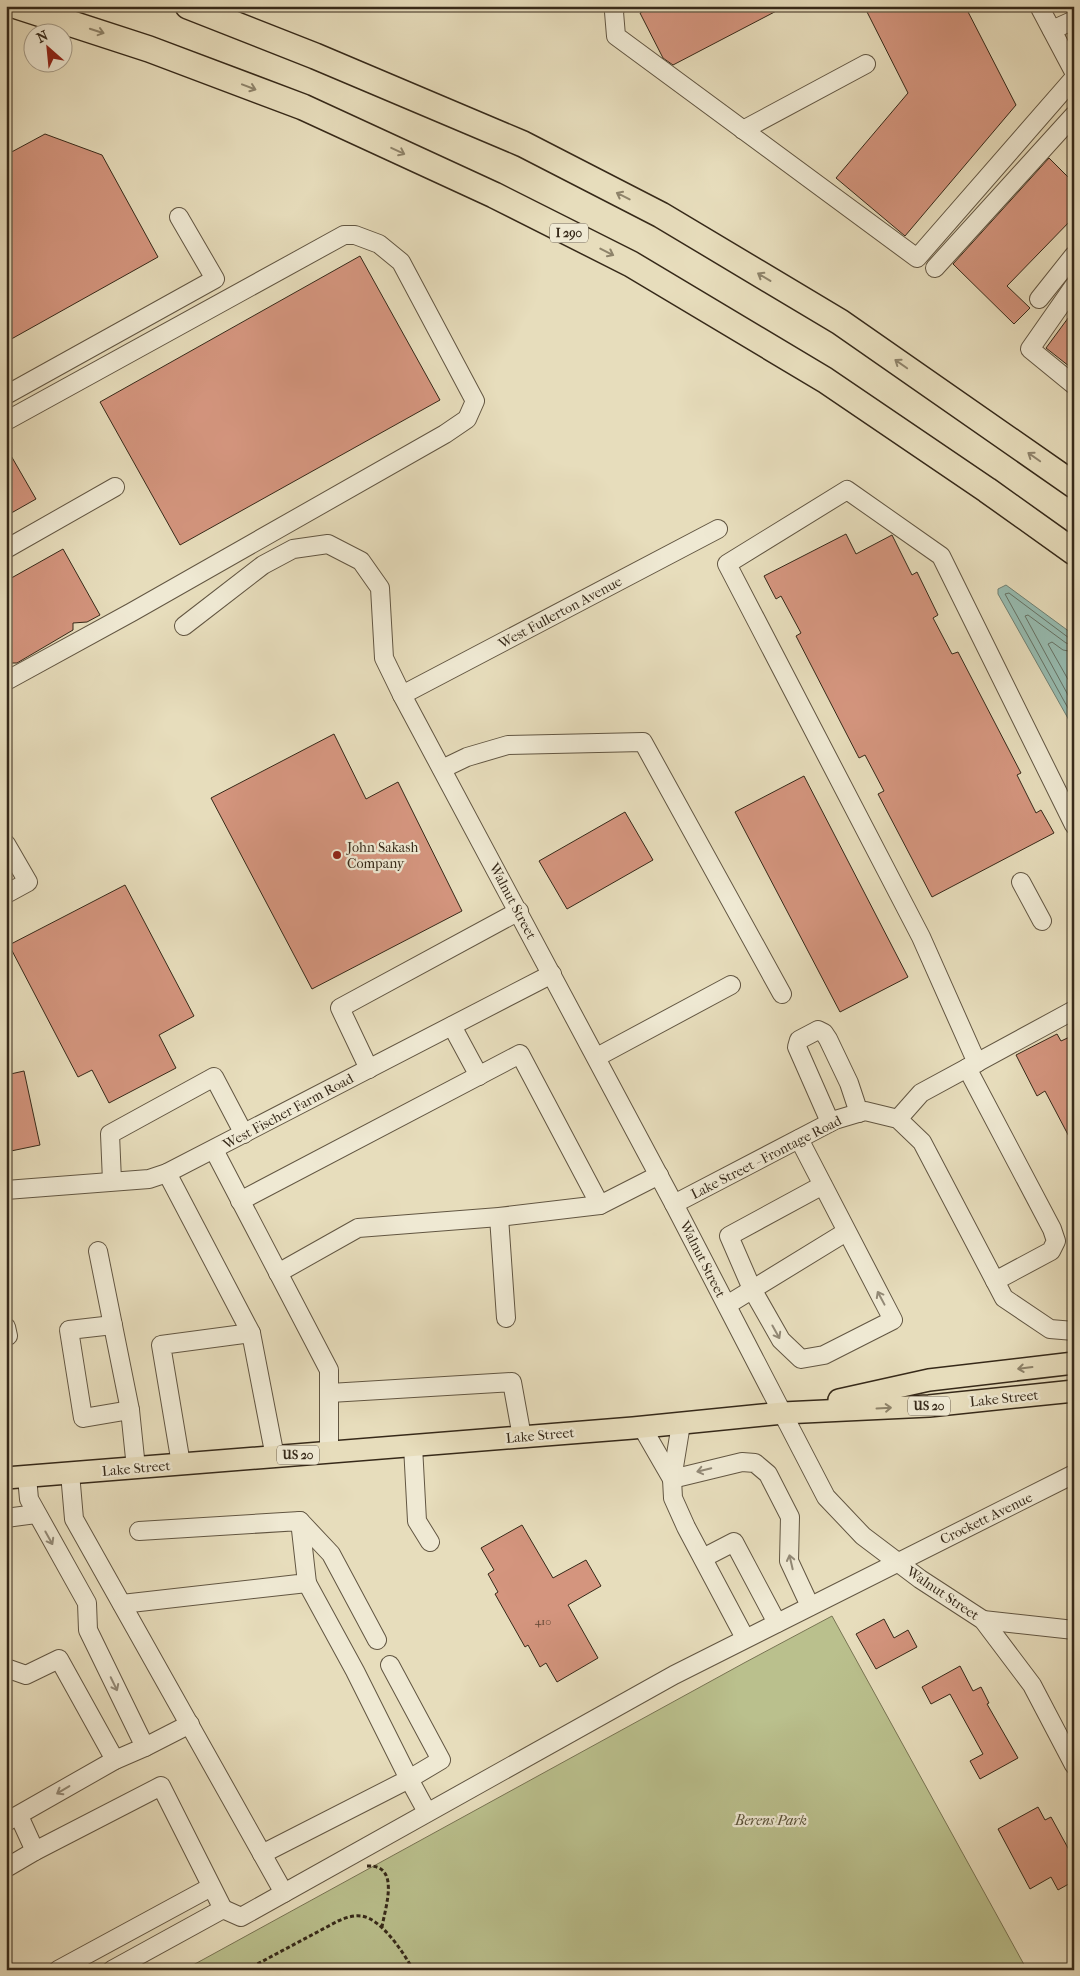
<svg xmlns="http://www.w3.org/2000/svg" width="1080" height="1976" font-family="'IM FELL French Canon',serif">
	<rect width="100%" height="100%" fill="#e7ddbc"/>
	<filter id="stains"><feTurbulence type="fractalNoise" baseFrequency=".004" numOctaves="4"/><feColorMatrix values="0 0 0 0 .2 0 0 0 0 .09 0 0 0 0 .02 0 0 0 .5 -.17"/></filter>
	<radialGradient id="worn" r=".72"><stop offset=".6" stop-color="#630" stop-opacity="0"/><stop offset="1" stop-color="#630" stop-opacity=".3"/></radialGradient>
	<path fill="#bac08d" stroke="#787453" d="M832,1616l195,354h-843l560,-307z"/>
	<path fill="#97bcb1" stroke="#708174" d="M1006,585l68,50v94l-76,-135v-5z"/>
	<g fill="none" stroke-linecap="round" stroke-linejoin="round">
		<g stroke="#667265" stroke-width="1">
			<path d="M1074,639l-5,-1 -60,-45 -4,1 69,125"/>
			<path d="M1074,645l-8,-2 -38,-28 -3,1 49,90"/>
			<path d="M1074,652l-11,-2 -11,-8 -4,2 26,46"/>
		</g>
	</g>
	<g fill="#d4957e" stroke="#362919">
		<path d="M653,6h133l-113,59 -10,-7 -23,-45z"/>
		<path d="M864,6h101l51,99 -111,131 -69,-58 72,-85z"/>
		<path d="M45,134l57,21 56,102 -152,85v-187z"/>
		<path d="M1049,158l25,25v34l-67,69 23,22 -16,16 -61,-60z"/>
		<path d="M360,256l80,144 -260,145 -80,-143z"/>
		<path d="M1074,310v60l-28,-22z"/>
		<path d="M6,447l30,52 -30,17z"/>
		<path d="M846,534l10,20 36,-19 20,40 5,-3 21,43 -5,3 19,36 6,-2 63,121 -4,2 19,38 5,-3 13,23 -122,64 -54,-103 6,-3 -19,-36 -6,3 -63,-122 5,-3 -20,-37 -5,3 -12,-23z"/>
		<path d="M63,549l37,66 -13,7 -14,1v7l-56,33h-11v-82z"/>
		<path d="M334,734l32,65 32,-17 64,129 -150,78 -101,-191z"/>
		<path d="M804,776l104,201 -68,35 -105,-200z"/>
		<path d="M625,812l28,48 -86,49 -28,-48z"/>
		<path d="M125,885l69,131 -35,19 17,33 -67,35 -17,-33 -14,7 -69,-132z"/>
		<path d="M1057,1034l4,7 13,-6v111l-29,-55 -8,5 -21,-41z"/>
		<path d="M24,1071l16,74 -34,7v-77z"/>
		<path d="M522,1525l31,53 33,-18 15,26 -33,19 30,53 -41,24 -11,-19 -6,4 -12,-22 -3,2 -30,-53 3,-2 -10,-18 6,-4 -13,-22z"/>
		<path d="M884,1619l10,19 14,-8 9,17 -41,22 -20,-35z"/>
		<path d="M960,1666l13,25 8,-4 8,16 -2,1 31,54 -38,21 -10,-18 13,-7 -33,-60 -19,10 -9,-17z"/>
		<path d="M1038,1807l7,13 6,-3 23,42v22l-16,9 -7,-13 -21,12 -32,-60z"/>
	</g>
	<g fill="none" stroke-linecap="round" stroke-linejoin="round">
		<defs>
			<g id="minor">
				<path d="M616,6l-2,6 2,24 301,222 157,-180"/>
				<path d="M1039,6l35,66"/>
				<path d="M1052,30l22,-10"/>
				<path d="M743,130l123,-66"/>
				<path d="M935,268l139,-153"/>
				<path d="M1074,286l-44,63 44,36"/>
				<path d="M1039,299l35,-44"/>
				<path d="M6,395l209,-116 -36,-62"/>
				<path d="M6,421l338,-186h11l24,9 22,18 74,139 -8,18 -22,15 -313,178 -126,69"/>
				<path d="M6,549l109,-62"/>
				<path d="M184,626l79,-61 30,-16 35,-5 33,17 19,27 4,70 18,37 272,509 152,293 37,39 57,43 63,41 49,65 42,80"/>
				<path d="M402,695l316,-166"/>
				<path d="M442,769l25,-12 41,-12 135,-3 139,252"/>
				<path d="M6,844l22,38 -22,12"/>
				<path d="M1021,882l21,39"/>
				<path d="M452,1026l27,50"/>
				<path d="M597,1057l134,-72"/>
				<path d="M977,1063l-56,-126 -194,-373 120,-74 94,66 133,269"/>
				<path d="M967,1068l85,161 4,12 -5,10 -56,30"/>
				<path d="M369,1069l-29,-61 179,-97"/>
				<path d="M898,1119l23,-26 153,-83"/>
				<path d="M830,1122l-33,-75 2,-7 19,-10 6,3 4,6 21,44 10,30"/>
				<path d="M799,1139l94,181 -69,35 -23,4 -20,-19 -29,-51 -23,-53 94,-51"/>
				<path d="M214,1150l115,220v82"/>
				<path d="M167,1173l84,160"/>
				<path d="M112,1181l-2,-47 104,-57 30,57"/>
				<path d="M6,1190l143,-11 18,-6 385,-199"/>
				<path d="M240,1201l280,-147 80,151"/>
				<path d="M674,1204l161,-84 30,-9 33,8 24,23 82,156 46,31 24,2"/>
				<path d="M499,1217l7,101"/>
				<path d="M98,1251l32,159 6,58"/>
				<path d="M278,1273l80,-45 141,-11 101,-12 59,-30"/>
				<path d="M727,1305l119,-73"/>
				<path d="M113,1325l-44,5 14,88 47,-8"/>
				<path d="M6,1327l2,9h-2"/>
				<path d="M330,1393l182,-11 10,55"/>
				<path d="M681,1424l-9,55 1,19 13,29 59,111"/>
				<path d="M642,1427l30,52"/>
				<path d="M413,1446l4,75 13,21"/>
				<path d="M181,1464l-20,-119 90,-12 24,124"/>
				<path d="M70,1473l4,46 210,374"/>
				<path d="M672,1479l70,-17 13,1 13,11 22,43 -1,44 21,45"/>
				<path d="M6,1518l30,-4"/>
				<path d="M300,1521l31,33 46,86"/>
				<path d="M703,1558l31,-16 43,81"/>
				<path d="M122,1604l185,-21 -7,-62 -161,10"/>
				<path d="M983,1620l91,10"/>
				<path d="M390,1665l51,95 -32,19 18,33"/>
				<path d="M6,1668l20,7 33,-16 56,101"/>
				<path d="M145,1747l45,-23"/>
				<path d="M19,1816l16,35"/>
				<path d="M6,1822l109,-62 30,-13 -57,-117 -1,-27 -58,-104 -2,-22"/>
				<path d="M262,1854l147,-75 -54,-108 -48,-88"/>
				<path d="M6,1868l29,-17 126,-65 62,123"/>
				<path d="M58,1970l153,-83"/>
				<path d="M112,1970l111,-61 18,8 433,-242 400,-201"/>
			</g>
			<g id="major">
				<path d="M839,1400l90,-20 145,-17"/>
				<path d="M6,1478l627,-50 150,-15 146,-7 145,-15"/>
			</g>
			<g id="highway">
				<path d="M17,6l132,43 154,58 191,88 137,69 194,116 162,110 87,62"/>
				<path d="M188,6l127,50 208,88 138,71 179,107 234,163"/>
			</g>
		</defs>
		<use href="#minor" stroke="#625642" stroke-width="20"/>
		<use href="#major" stroke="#362919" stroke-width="24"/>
		<use href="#highway" stroke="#362919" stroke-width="28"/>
		<g stroke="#362919" stroke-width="3" stroke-dasharray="4 2.5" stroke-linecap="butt">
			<path d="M367,1866c34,-2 18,42 15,61"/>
			<path d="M246,1970l92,-49c7,-3 15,-6 23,-5 20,2 43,37 52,54"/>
		</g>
		<use href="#minor" stroke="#efe9d3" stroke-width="18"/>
		<use href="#major" stroke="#e7ddbc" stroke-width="21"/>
		<use href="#highway" stroke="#e7ddbc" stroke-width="25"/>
	</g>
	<defs><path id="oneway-shaft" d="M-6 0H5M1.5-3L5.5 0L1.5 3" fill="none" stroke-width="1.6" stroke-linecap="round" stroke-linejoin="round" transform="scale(1.25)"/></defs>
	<g stroke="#8e836a">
		<use href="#oneway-shaft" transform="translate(97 31) rotate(18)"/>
		<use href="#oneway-shaft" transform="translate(249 87) rotate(21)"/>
		<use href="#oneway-shaft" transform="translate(398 151) rotate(25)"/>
		<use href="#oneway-shaft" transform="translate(623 196) rotate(-153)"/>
		<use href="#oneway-shaft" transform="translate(607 252) rotate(27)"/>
		<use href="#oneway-shaft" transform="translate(764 277) rotate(-149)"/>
		<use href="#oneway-shaft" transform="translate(901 364) rotate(-145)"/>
		<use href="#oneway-shaft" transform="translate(1034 457) rotate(-145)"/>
		<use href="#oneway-shaft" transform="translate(1025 1368) rotate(173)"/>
		<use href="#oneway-shaft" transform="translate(884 1408) rotate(-3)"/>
	</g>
	<g stroke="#928976">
		<use href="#oneway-shaft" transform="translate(881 1298) rotate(-118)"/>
		<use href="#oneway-shaft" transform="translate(776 1332) rotate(61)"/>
		<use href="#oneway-shaft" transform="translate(704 1470) rotate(166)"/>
		<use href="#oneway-shaft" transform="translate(49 1538) rotate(61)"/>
		<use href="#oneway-shaft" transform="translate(791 1562) rotate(-103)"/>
		<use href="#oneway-shaft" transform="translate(114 1684) rotate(64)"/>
		<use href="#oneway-shaft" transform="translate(63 1790) rotate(149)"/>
	</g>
	<circle fill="#8f2418" stroke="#efe9d3" stroke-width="2" cx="337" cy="855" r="5"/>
	<g text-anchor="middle" stroke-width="4.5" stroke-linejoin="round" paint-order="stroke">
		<g font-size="11" fill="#5e4432">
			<text x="543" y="1625">410</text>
		</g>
		<g fill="#efe9d3" stroke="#6e6351" stroke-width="1">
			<rect x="550" y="223.5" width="38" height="19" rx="4"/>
			<rect x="908" y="1396.5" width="42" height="19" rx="4"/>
			<rect x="277" y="1445.5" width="42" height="19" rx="4"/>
		</g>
		<g font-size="12" font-weight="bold" fill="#362919">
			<text x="569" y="237">I 290</text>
			<text x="929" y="1410">US 20</text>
			<text x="298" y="1459">US 20</text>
		</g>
		<g font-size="14" fill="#362919" stroke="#efe9d3">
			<text transform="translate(560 612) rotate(-28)" y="5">West Fullerton Avenue</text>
			<text transform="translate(513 901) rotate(62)" y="5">Walnut Street</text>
			<text transform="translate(288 1111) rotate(-28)" y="5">West Fischer Farm Road</text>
			<text transform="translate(766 1157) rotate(-27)" y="5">Lake Street - Frontage Road</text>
			<text transform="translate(703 1259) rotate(63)" y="5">Walnut Street</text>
			<text transform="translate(1004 1398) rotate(-6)" y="5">Lake Street</text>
			<text transform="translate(540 1435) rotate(-5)" y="5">Lake Street</text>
			<text transform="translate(136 1468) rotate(-5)" y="5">Lake Street</text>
			<text transform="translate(986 1518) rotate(-26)" y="5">Crockett Avenue</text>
			<text transform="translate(943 1593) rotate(34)" y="5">Walnut Street</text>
		</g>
		<g font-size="14" fill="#362919" stroke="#efe9d3" text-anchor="start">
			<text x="347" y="852">John Sakash<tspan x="347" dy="16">Company</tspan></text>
		</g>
		<g font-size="14" font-style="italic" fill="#574f36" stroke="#efe9d3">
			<text x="771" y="1825">Berens Park</text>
		</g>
	</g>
	<rect width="1080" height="1976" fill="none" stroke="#e7ddbc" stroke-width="25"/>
	<rect x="8" y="8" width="1065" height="1961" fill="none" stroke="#362919" stroke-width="2.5"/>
	<rect x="12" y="12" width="1055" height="1951" fill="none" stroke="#362919"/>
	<g transform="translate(48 48) rotate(333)"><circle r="24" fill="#efe9d3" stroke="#a59c89"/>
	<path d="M0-4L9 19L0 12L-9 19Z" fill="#8f2418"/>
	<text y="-8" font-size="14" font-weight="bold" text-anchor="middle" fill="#362919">N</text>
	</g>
	<rect width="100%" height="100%" filter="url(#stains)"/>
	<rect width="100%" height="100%" fill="url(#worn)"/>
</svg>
